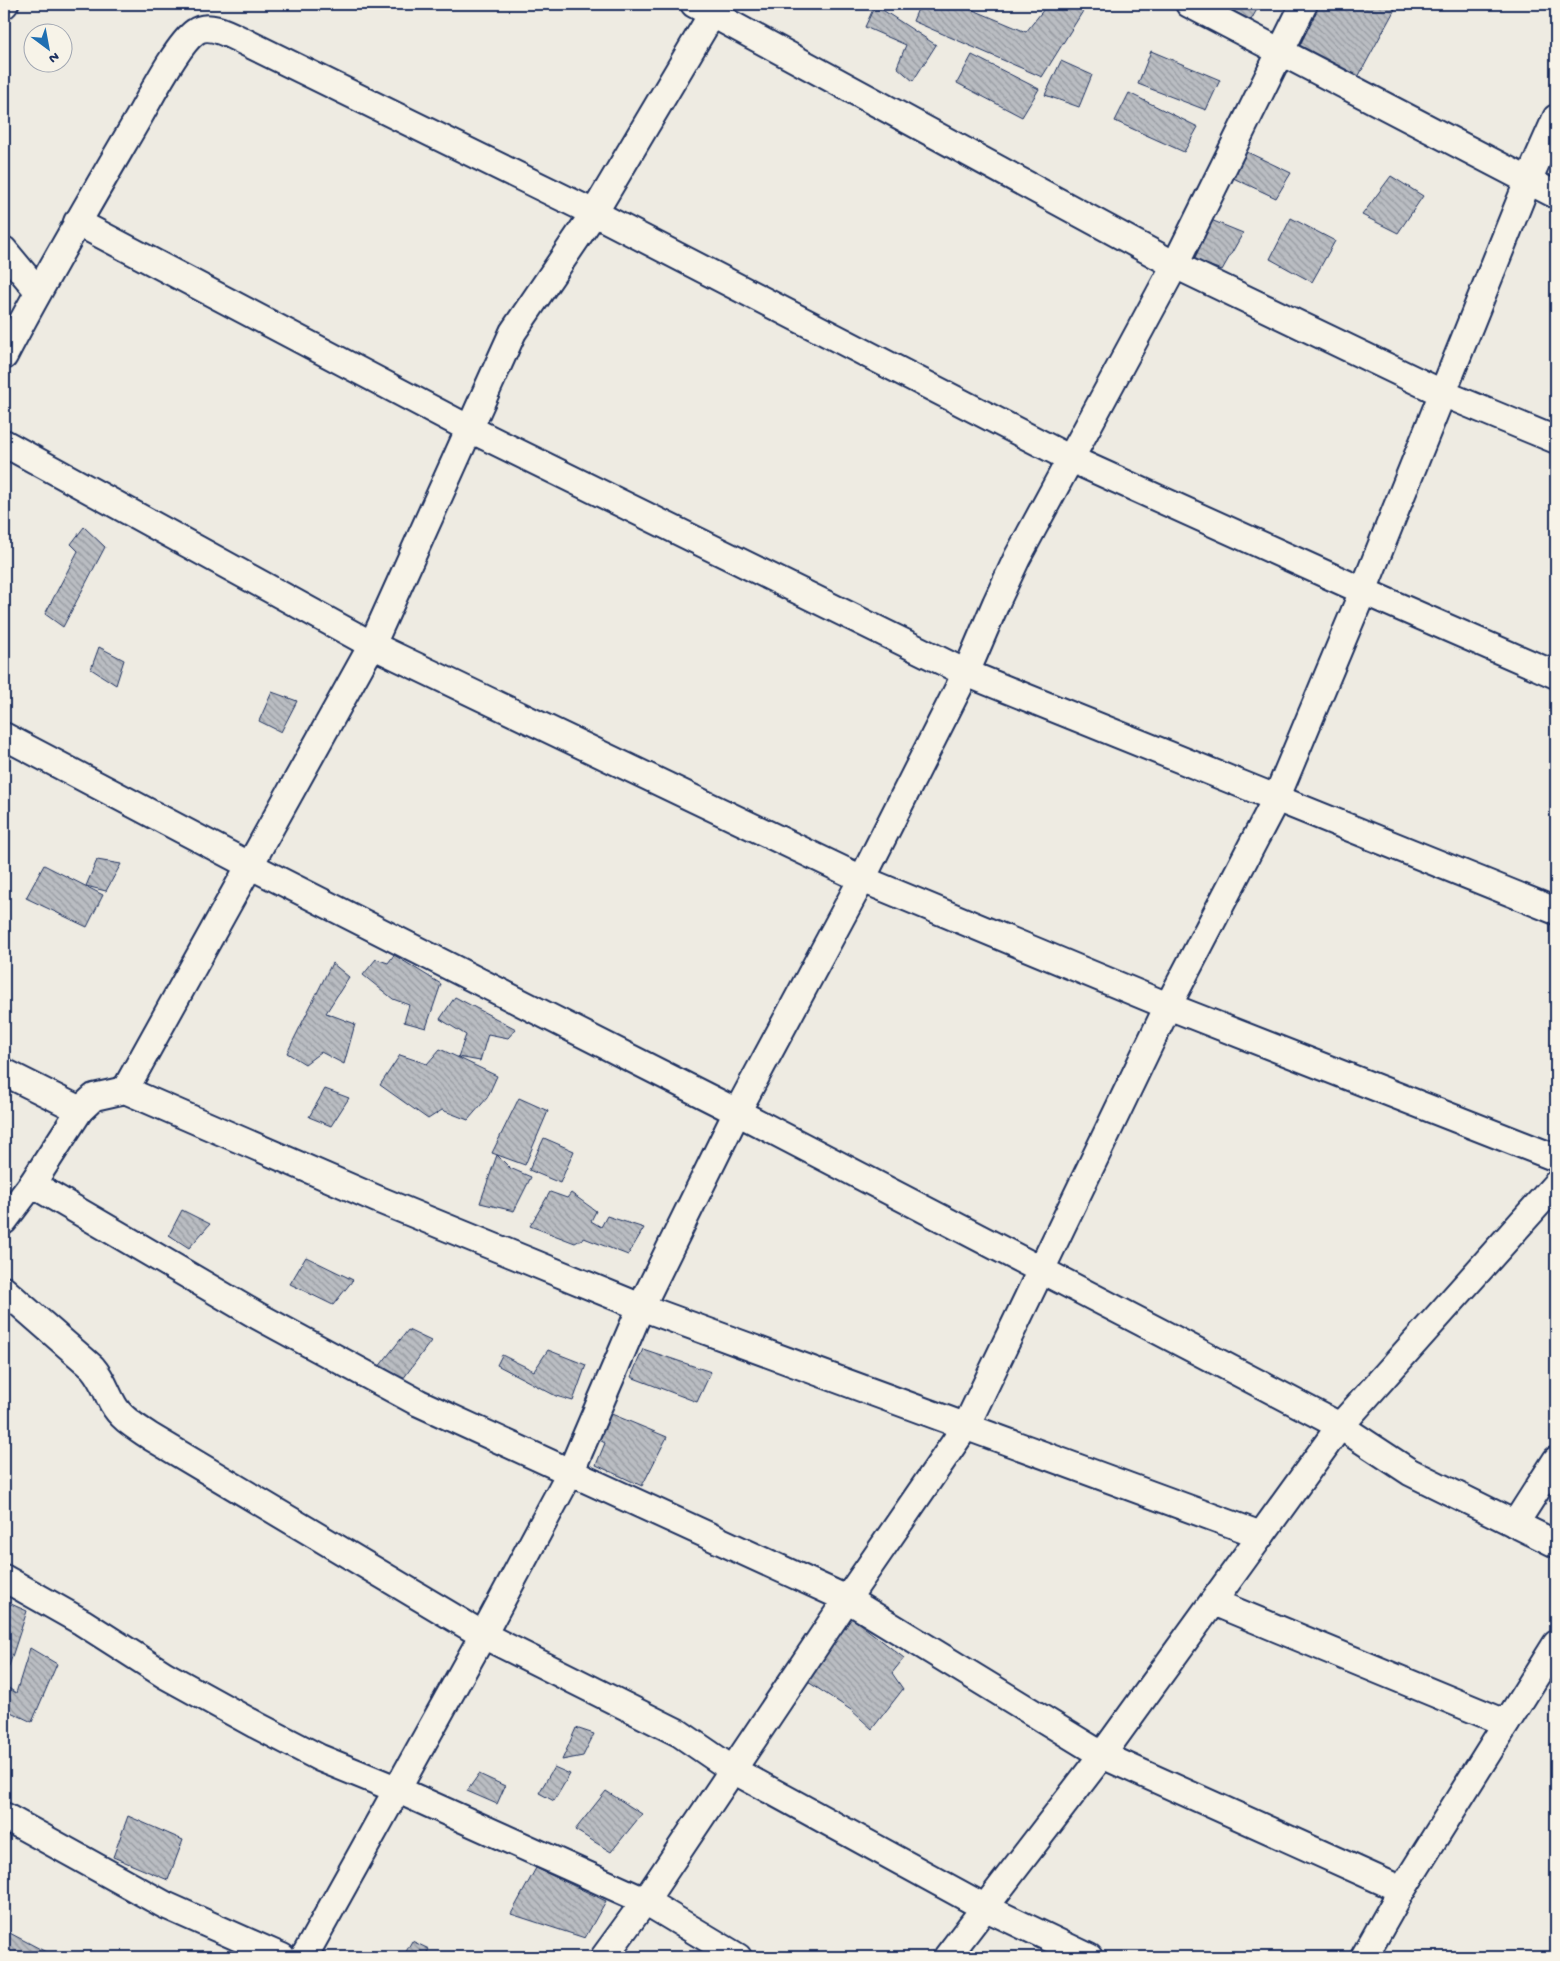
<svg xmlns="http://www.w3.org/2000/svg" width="1560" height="1961" font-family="'Gochi Hand',sans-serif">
	<defs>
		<pattern id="building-back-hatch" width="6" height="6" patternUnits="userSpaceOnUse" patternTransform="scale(1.25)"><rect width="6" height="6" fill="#babdc2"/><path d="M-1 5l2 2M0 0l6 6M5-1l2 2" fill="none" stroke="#969aa1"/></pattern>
	</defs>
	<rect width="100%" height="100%" fill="#eeebe2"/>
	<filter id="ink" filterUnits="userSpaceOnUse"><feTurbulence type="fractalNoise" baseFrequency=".02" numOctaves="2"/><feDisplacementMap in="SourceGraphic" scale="10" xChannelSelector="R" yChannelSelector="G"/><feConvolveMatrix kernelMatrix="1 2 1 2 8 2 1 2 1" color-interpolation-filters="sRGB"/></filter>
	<g filter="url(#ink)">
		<g fill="url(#building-back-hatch)" stroke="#1b2f5e">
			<path d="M920,4h39l67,28 22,-28h21l14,7 -41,66 -129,-56z"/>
			<path d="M1220,4h40l-9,16z"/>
			<path d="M1313,4h72l10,5 -39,72 -64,-33z"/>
			<path d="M875,5l61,40 -23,36 -16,-14 9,-22 -41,-18z"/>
			<path d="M1151,51l69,29 -14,30 -68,-26z"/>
			<path d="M972,55l67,34 -17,28 -65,-34z"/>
			<path d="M1061,61l31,14 -13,32 -34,-12z"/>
			<path d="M1129,93l69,34 -14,25 -69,-31z"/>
			<path d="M1243,150l48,23 -15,25 -45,-21z"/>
			<path d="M1391,176l32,20 -25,37 -36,-18z"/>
			<path d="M1291,218l44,23 -23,41 -42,-23z"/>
			<path d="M1211,220l32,13 -21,37 -29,-10z"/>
			<path d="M84,527l21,20 -42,80 -18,-13 33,-63 -7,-7z"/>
			<path d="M99,647l25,13 -8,25 -25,-16z"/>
			<path d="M272,692l25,9 -16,31 -22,-11z"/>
			<path d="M97,860l24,4 -15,27 -20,-5z"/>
			<path d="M44,865l59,30 -16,32 -61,-29z"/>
			<path d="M394,955l47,29 -15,44 -22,-6 5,-17 -16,-6 -30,-24 13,-16 12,4z"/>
			<path d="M332,963l17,14 -23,36 29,11 -11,40 -23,-12 -16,12 -18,-11z"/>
			<path d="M455,997l61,32 -8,9 -20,-4 -8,27 -22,-4 8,-22 -26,-16z"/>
			<path d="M440,1049l57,27 -10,22 -19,22 -26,-10 -14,9 -48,-34 20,-30 27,9z"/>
			<path d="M325,1089l24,9 -18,28 -22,-9z"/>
			<path d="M519,1098l29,13 -23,54 -33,-12z"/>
			<path d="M544,1138l30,13 -14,32 -31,-13z"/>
			<path d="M497,1155l13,13 21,9 -17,34 -34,-8z"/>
			<path d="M550,1192l17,6 4,-5 25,18 -5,10 10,6 6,-11 37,12 -16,27 -44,-17 -9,5 -45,-17z"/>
			<path d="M182,1210l28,14 -21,24 -20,-13z"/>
			<path d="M306,1257l47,23 -20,25 -43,-21z"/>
			<path d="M408,1330l23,11 -28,38 -25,-11z"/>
			<path d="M643,1349l68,23 -14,30 -66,-25z"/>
			<path d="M548,1350l38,15 -13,36 -17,-5 -59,-31 5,-10 32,16z"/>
			<path d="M602,1410l65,27 -25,49 -46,-21 9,-22 -15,-8z"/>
			<path d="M11,1604l16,7 -23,70v-66z"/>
			<path d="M851,1617l53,41 -12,15 11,16 -31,40 -21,-19 -43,-28z"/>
			<path d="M30,1648l27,16 -25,58 -28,-13v-24l12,8z"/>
			<path d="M576,1728l18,6 -11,22 -21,4z"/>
			<path d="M554,1767l16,7 -16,27 -15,-8z"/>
			<path d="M479,1774l26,12 -8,18 -30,-13z"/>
			<path d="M606,1791l36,23 -31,38 -36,-22z"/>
			<path d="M128,1816l55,24 -15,40 -55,-23z"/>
			<path d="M536,1868l70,33 -21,37 -74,-24z"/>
			<path d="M4,1930l42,22 -3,5h-39z"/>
			<path d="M412,1941l17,8 -4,8h-22z"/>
		</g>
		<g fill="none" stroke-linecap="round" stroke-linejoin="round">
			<defs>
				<g id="minor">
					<path d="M694,4l481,261 267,128 114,47"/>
					<path d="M1189,4l367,191"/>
					<path d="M4,5l1,-1"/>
					<path d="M77,222l391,206 498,245 590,238"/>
					<path d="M4,250l34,41"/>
					<path d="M4,356c42,-81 89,-160 135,-239 12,-21 38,-72 56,-85 13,-10 34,2 46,8l353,173 477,246 292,132 193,84"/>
					<path d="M4,443l368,202 490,234 306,127 388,152"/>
					<path d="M4,736l245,129 488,247 456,237 147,77 70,46 146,72"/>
					<path d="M4,1072l76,38"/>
					<path d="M125,1090l247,-445 141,-313 81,-119 124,-209"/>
					<path d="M32,1184l226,132 161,87 428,196 255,156 300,135"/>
					<path d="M4,1221l28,-37 48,-74 14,-13 31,-7 252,109 264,108 620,228"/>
					<path d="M4,1290l88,77c12,14 13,23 21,37 8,15 25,24 38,33l332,198 196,98 54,37 251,137 105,50"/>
					<path d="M1515,1524l41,-64"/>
					<path d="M4,1578l78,44 83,53 91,50 64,33 76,31 249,112 93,56"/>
					<path d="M1213,1602l293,121"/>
					<path d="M4,1816l161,89 117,52"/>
					<path d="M304,1957l179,-322 88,-164 70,-164 96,-195 125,-233 104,-206 30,-70 21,-45 158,-293 129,-261"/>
					<path d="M604,1957l41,-56 202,-302 119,-173 202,-420 108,-207 87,-208 165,-410 28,-63"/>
					<path d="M947,1957l155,-202 238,-329 216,-242"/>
					<path d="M1364,1957l38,-67 154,-246"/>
				</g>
			</defs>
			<use href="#minor" stroke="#1b2f5e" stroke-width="30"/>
			<use href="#minor" stroke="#f7f3e8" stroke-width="26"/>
		</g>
	</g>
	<rect width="1560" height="1961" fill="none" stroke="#f7f3e8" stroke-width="20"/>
	<rect x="10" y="10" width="1540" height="1941" fill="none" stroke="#1b2f5e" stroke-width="2" filter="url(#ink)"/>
	<g transform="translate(48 48) rotate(148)"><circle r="24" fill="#f7f3e8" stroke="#9fa5b1"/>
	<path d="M0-4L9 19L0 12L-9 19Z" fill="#1f6fb2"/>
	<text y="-8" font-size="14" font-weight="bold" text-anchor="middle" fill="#1b2f5e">N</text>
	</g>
</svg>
